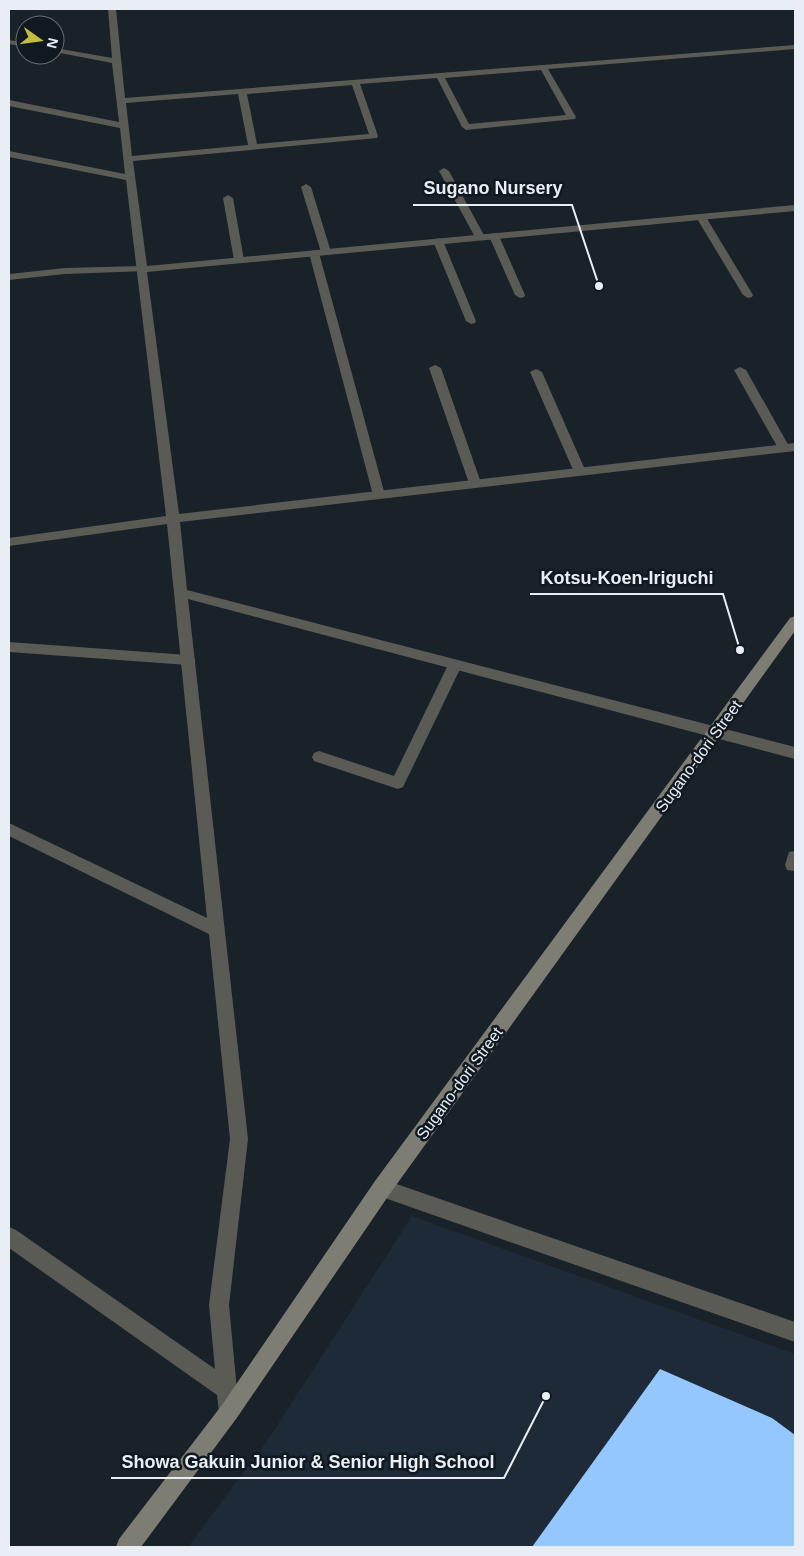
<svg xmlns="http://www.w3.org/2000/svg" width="804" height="1556" font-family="Helvetica,sans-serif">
	<rect width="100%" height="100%" fill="#192129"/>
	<path fill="#1e2a37" d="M412,1216l383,138v193h-607l81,-109z"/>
	<path fill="#93c7fd" d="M660,1369l112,49 23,17v112h-263z"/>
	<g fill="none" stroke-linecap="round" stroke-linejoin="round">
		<g fill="#5b5b56" fill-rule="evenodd">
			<path d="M444,168l5,3 36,66 -1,2h-8l-1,-2 -36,-66z"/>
			<path d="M306,184l5,3 20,65 -1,2 -4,1 -5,-3 -20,-65z"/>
			<path d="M228,195l5,3 11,62 -5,3 -5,-3 -11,-62z"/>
			<path d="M701,214l5,3 47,78 -1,2 -4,1 -5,-3 -47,-78z"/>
			<path d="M494,233l5,3 26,59 -1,2 -4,1 -5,-3 -26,-59z"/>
			<path d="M438,238l5,3 33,80 -1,2 -4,1 -5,-3 -33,-80z"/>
			<path d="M314,250l5,3 66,242 -2,3 -4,1 -6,-4 -64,-242z"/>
			<path d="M142,266l5,3 -1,2 -81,3 -56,6v-6l56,-6z"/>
			<path d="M435,365l6,3 40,115 -2,3 -4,1 -6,-4 -40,-115z"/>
			<path d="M740,367l6,3 44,78 -2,3h-8l-2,-3 -44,-78z"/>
			<path d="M536,369l6,3 44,100 -2,3h-8l-2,-3 -44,-100z"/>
			<path d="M9,642l179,13 5,1 2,4 -2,4 -5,1 -179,-13z"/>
			<path d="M455,660l5,1 2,4 -59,122 -5,2 -84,-28 -2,-4 2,-4 5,-2 75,25 54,-111 2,-4z"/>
			<path d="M795,851v20l-8,-1 -2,-5 4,-13z"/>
		</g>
		<g fill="#5b5b56" fill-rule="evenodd">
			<path d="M108,9h8l9,89 670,-53v4l-247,20 28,48 -1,2 -109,11 -4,-3 -25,-49 -77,6 18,52 -1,2 -244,23 14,105 648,-61v6l-648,61 32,242 616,-71v8l-615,71 7,68 608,157v12l-607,-160 60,540 -19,166 10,107 -3,7 -7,3 -7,-3 -3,-7 -2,-17 -208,-147v-21l7,3 199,139 -6,-64 21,-166 -21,-205 -200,-98v-13l198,95 -40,-394 -158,22v-8l157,-22 -40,-336 -117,-23v-6l116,23 -5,-46 -111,-22v-6l110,22 -7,-59 -57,-11v-4l57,10zM541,70l25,45 -97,9 -24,-46zM352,85l17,49 -112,10 -10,-50zM238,94l10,51 -116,11 -6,-53z"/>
			<path d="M9,40l16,3v4l-16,-3z"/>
			<path d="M382,1179l413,143v20l-413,-145 -7,-2 -2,-7 2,-7z"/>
		</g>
		<path fill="#7d7d74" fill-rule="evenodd" d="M795,616v15l-406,564 -153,224 -95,128h-25l3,-8 103,-134 153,-224 415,-563z"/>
	</g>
	<g text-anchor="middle" stroke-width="5" stroke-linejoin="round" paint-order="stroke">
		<g font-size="16" fill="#e9eef4" stroke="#101820">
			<text transform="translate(698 756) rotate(-54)" y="6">Sugano-dori Street</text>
			<text transform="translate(459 1083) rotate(-54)" y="6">Sugano-dori Street</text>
		</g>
	</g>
	<path fill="none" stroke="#e9eef4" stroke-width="2" d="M599 286L572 205H413M740 650L723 594H530M546 1396L504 1478H111"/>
	<g fill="#e9eef4" stroke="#101820" stroke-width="2">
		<circle cx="599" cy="286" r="5"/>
		<circle cx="740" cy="650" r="5"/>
		<circle cx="546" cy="1396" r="5"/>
	</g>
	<g font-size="18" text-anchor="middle" font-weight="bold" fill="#e9eef4" stroke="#101820" stroke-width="5" stroke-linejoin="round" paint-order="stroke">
		<text x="493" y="194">Sugano Nursery</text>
		<text x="627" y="584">Kotsu-Koen-Iriguchi</text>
		<text x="308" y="1468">Showa Gakuin Junior &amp; Senior High School</text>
	</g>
	<rect width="804" height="1556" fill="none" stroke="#e9eef4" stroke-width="20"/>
	<g transform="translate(40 40) rotate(104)"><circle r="24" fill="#101820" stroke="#676e75"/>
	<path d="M0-4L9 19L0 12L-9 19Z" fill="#c4bc3e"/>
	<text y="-8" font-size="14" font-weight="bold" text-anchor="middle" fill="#e9eef4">N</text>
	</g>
</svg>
